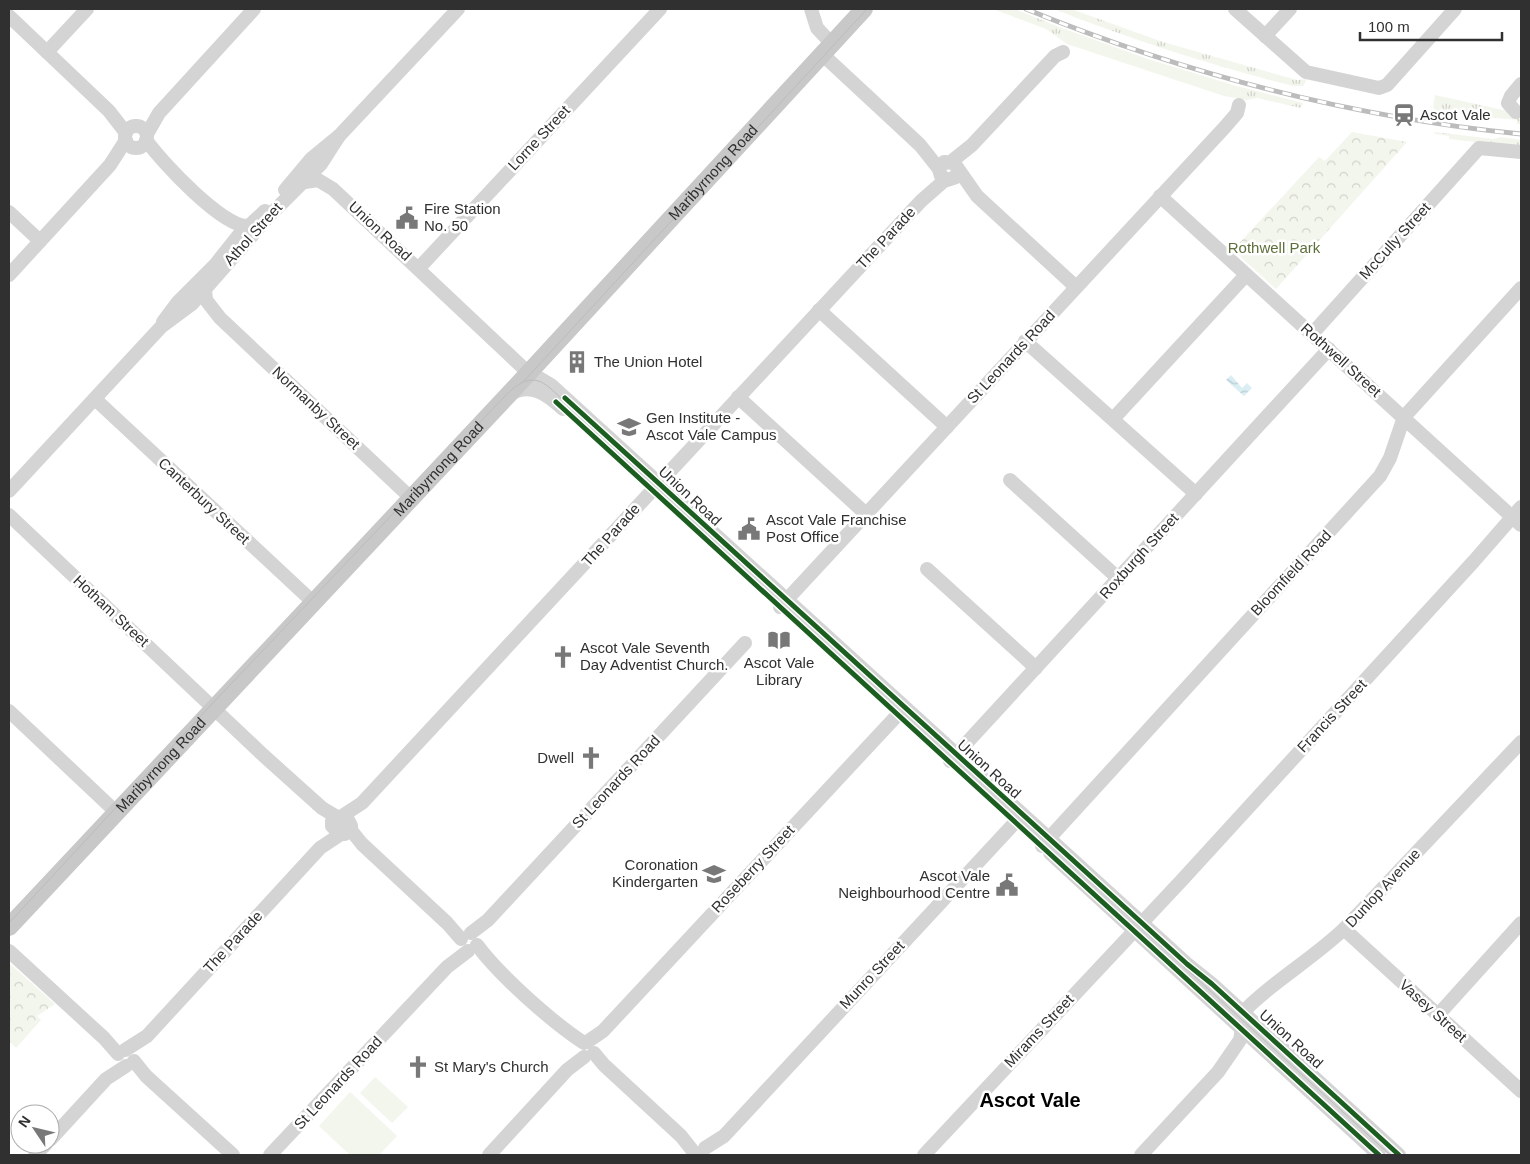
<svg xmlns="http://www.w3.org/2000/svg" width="1530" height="1164" font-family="Helvetica,sans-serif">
	<defs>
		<pattern id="grass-tufts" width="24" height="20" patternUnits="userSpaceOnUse" patternTransform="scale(1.25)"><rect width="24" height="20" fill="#f3f6ed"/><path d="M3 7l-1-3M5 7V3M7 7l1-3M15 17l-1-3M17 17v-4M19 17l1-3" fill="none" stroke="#d1d3cc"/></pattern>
		<pattern id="forest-crowns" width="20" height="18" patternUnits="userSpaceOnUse" patternTransform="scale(1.25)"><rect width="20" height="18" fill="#f3f6ed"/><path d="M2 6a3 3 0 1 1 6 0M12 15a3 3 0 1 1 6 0" fill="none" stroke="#d1d3cc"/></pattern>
		<pattern id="water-waves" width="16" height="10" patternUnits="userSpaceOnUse" patternTransform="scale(1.25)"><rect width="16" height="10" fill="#daeef3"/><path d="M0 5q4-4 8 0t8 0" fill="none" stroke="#bbccd1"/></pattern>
	</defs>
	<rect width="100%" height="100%" fill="#fff"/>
	<g fill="url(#grass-tufts)">
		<path d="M993,9h22l44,18 8,17 -21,-15z"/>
		<path d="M1054,9h17l92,33 102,29 32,9 10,-1 -4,7h-10c-82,-21 -161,-46 -239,-77z"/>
		<path d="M1233,85l70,18 -2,5 -44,-10 -10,2 -23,-4z"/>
		<path d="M1435,95l86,19v10h-4v-4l-78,-8 -6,-4z"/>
		<path d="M1435,132l58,7 8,-2 20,3v7l-72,-8v-3l-14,-2z"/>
	</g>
	<g fill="url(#forest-crowns)">
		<path d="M1352,132l55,10 -131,147 -43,-39 86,-93 6,4z"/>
		<path d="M9,963l46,41 -18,12 4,4 -25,28 -7,-7z"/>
	</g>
	<g fill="#f3f6ed">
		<path d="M1059,27l89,32 85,26 -9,11 -157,-52z"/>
		<path d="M375,1077l33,30 -16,16 -32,-30z"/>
		<path d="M350,1092l47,44 -18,19h-29l-31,-29z"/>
	</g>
	<path fill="url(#water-waves)" d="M1231,375l11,13 5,-5 5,5 -8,8 -18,-16z"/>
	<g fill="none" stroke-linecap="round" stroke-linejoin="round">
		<g stroke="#d4d4d4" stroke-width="14">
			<path d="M811,9l6,19 14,15"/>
			<path d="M1235,9l71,63 73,16 8,-3 68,-76"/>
			<path d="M9,16l100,95 17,22"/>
			<path d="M1265,36l25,-27"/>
			<path d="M47,52l40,-43"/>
			<path d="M822,54l98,91 19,24"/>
			<path d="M1516,112l-8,-9 3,-7 10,-12"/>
			<circle cx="136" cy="137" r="11"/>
			<path d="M147,134l12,-21 95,-104"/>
			<path d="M146,140c15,21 77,88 102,86"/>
			<path d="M952,161l20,-16 83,-89 8,-4"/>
			<path d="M958,171l-2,6 -9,3 -6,-4 -2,-7 5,-7 10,1 23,33 99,91"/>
			<path d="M305,182l13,-2 15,9 202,190"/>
			<path d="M285,190l26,-31 28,-23 119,-127"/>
			<path d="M1160,196l361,329"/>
			<path d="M9,212l31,29"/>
			<path d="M419,268l241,-259"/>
			<path d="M9,275l101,-110 16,-25"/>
			<path d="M205,290l1,10 14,18 191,180"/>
			<path d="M819,310l128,117"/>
			<path d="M163,322l15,-20 37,-37 23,-29 27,-25"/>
			<path d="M1312,334l167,-186 42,4"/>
			<path d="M1025,341l171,153"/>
			<path d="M529,372l22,13 636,579 25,20 187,171"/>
			<path d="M510,394c21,-12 37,0 53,15"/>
			<path d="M738,397l128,117"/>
			<path d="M95,399l218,203"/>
			<path d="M1113,419l133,-144"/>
			<path d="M1010,480l109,99"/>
			<path d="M9,491l152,-164 31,-23 78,-89 51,-51 18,-28"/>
			<path d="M9,515l254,240 59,53 15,9 11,3 3,6 -6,8 -6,-1 -7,-7v-5l5,-4"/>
			<path d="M927,569l109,99"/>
			<path d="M780,607l445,-480 12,-14 2,-8"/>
			<path d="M9,711l107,101"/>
			<path d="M950,761l379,-412"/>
			<path d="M342,816l20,-13 559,-602 24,-21"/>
			<path d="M350,829l12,15 85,79 14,16"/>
			<path d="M1042,846l338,-370 10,-18 14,-41 117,-129"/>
			<path d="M1050,853l329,302"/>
			<path d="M1344,929l177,162"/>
			<path d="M471,933l17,-13 257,-277"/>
			<path d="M477,945c23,31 75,77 107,98"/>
			<path d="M9,951l95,87 14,16"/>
			<path d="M1438,1015l83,-92"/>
			<path d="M1238,1017c32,-34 72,-56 106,-88l177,-187"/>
			<path d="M587,1042l16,-11 301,-323"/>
			<path d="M125,1050l22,-14 173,-188 21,-14"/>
			<path d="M594,1053l10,12 77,71 15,19"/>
			<path d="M134,1061l12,15 87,79"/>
			<path d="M50,1140l56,-61 20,-13"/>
			<path d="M705,1148l19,-12 298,-321"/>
			<path d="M35,1155l11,-11"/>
			<path d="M270,1155l177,-188 21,-16"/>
			<path d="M489,1155l78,-85 17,-13"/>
			<path d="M924,1155l258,-275 292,-319 47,-54"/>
			<path d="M1141,1155l77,-83 22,-32 2,-11 4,-4"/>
		</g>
		<path stroke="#c8c8c8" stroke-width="18" id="s1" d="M9,927l501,-534 354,-384"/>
		<g stroke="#bcbcbc" stroke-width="1">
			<path d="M524,381l343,-372"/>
			<path d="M9,923l202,-218 293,-308c14,-14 28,-25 46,-9l840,767"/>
		</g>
		<defs>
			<path id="rail" d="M1026,9c159,65 325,108 495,125"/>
		</defs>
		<use href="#rail" stroke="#bcbcbc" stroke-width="5"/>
		<use href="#rail" stroke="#fff" stroke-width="3" stroke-dasharray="9" stroke-linecap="butt"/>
		<defs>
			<g id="cycleway">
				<path d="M565,398l622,566 25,20 187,171"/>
				<path d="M556,402l823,753"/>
			</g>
		</defs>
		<use href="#cycleway" stroke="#fff" stroke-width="8"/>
		<use href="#cycleway" stroke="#1b5e20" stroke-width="5"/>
	</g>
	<defs>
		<symbol id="station-bare" viewBox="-9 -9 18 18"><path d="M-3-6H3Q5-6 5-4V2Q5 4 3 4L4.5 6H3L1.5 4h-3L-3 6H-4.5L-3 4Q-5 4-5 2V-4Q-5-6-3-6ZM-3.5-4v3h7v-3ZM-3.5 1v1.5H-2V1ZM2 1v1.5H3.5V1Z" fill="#787878" stroke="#fff" stroke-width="2.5" paint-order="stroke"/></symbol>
		<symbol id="civic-bare" viewBox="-9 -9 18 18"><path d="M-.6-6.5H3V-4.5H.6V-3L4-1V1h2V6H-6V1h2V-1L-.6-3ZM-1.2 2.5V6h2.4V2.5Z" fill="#787878" stroke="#fff" stroke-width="2.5" paint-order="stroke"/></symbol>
		<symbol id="building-bare" viewBox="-9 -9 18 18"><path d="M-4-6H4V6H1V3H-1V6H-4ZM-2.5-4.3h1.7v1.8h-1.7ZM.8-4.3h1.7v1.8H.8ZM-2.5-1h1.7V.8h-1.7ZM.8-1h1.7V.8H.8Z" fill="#787878" stroke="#fff" stroke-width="2.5" paint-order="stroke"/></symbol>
		<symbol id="university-bare" viewBox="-9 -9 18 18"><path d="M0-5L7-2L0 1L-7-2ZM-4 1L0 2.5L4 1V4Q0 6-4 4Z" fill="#787878" stroke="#fff" stroke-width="2.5" paint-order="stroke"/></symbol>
		<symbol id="library-bare" viewBox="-9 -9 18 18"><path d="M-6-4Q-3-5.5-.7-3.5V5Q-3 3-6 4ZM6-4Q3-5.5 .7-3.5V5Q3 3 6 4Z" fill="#787878" stroke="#fff" stroke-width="2.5" paint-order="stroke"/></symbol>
		<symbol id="church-bare" viewBox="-9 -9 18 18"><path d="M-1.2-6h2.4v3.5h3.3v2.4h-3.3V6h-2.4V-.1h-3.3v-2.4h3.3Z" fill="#787878" stroke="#fff" stroke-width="2.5" paint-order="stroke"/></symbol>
		<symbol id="school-bare" viewBox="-9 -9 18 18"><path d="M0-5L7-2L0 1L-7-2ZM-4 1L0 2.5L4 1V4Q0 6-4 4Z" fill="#787878" stroke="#fff" stroke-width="2.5" paint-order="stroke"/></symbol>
	</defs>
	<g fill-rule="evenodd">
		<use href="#station-bare" x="1388" y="99" width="32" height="32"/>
		<use href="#civic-bare" x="391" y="202" width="32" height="32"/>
		<use href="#building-bare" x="561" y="346" width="32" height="32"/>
		<use href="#university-bare" x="613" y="411" width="32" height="32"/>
		<use href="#civic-bare" x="733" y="513" width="32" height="32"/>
		<use href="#library-bare" x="763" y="624" width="32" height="32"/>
		<use href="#church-bare" x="547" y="641" width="32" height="32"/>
		<use href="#church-bare" x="575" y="742" width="32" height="32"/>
		<use href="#school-bare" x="698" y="858" width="32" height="32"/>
		<use href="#civic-bare" x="991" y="869" width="32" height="32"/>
		<use href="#church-bare" x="402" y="1051" width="32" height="32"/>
	</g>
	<g text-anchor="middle" stroke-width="5" stroke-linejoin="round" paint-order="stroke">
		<g font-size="15" fill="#303030" stroke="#fff" text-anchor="start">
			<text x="1420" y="120">Ascot Vale</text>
			<text x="424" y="214">Fire Station<tspan x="424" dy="17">No. 50</tspan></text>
			<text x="594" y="367">The Union Hotel</text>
			<text x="646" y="423">Gen Institute -<tspan x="646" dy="17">Ascot Vale Campus</tspan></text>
			<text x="766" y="525">Ascot Vale Franchise<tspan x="766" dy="17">Post Office</tspan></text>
			<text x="580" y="653">Ascot Vale Seventh<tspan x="580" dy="17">Day Adventist Church.</tspan></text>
			<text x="779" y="668" text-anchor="middle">Ascot Vale<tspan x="779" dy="17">Library</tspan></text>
			<text x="574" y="763" text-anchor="end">Dwell</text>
			<text x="698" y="870" text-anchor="end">Coronation<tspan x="698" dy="17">Kindergarten</tspan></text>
			<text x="990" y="881" text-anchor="end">Ascot Vale<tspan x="990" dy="17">Neighbourhood Centre</tspan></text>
			<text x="434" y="1072">St Mary's Church</text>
		</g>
		<g font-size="15" fill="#303030" stroke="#fff">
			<text transform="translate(539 138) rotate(-47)" y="5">Lorne Street</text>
			<text dy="5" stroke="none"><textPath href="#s1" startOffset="1032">Maribyrnong Road</textPath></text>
			<text transform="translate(380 231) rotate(43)" y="5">Union Road</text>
			<text transform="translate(253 234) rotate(-48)" y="5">Athol Street</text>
			<text transform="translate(886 238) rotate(-47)" y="5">The Parade</text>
			<text transform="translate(1395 241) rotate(-48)" y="5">McCully Street</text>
			<text transform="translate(1011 357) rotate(-47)" y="5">St Leonards Road</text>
			<text transform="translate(1341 360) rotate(42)" y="5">Rothwell Street</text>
			<text transform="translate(316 408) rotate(43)" y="5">Normanby Street</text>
			<text dy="5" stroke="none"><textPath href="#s1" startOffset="628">Maribyrnong Road</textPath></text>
			<text transform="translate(690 496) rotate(43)" y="5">Union Road</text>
			<text transform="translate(204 501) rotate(43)" y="5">Canterbury Street</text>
			<text transform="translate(611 535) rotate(-48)" y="5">The Parade</text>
			<text transform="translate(1139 556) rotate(-48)" y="5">Roxburgh Street</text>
			<text transform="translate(1291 573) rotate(-47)" y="5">Bloomfield Road</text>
			<text transform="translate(111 611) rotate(43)" y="5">Hotham Street</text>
			<text transform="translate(1332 716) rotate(-47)" y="5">Francis Street</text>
			<text dy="5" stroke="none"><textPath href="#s1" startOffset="222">Maribyrnong Road</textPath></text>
			<text transform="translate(989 769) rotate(42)" y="5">Union Road</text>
			<text transform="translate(616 782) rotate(-47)" y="5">St Leonards Road</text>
			<text transform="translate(753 869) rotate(-47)" y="5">Roseberry Street</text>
			<text transform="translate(1383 888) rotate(-47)" y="5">Dunlop Avenue</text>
			<text transform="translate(233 942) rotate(-47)" y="5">The Parade</text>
			<text transform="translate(872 975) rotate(-47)" y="5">Munro Street</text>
			<text transform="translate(1433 1011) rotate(42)" y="5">Vasey Street</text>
			<text transform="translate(1039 1031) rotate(-47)" y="5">Mirams Street</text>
			<text transform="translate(1291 1039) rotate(42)" y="5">Union Road</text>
			<text transform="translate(338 1083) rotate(-47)" y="5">St Leonards Road</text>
		</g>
		<g font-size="15" fill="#5e6f3b" stroke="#fff">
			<text x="1274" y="253">Rothwell Park</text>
		</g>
		<g font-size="20" font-weight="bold" fill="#000" stroke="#fff">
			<text x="1030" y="1107">Ascot Vale</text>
		</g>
	</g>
	<rect width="1530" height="1164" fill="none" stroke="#303030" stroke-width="20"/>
	<g transform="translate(35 1129) rotate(305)"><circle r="24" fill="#ffffff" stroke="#acacac"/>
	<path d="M0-4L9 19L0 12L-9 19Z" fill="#787878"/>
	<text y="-8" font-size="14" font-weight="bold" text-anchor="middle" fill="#303030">N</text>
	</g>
	<path d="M1360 32v8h142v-8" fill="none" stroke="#303030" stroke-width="2.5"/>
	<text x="1368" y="32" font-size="15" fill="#303030" stroke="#ffffff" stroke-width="4" paint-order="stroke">100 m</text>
</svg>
